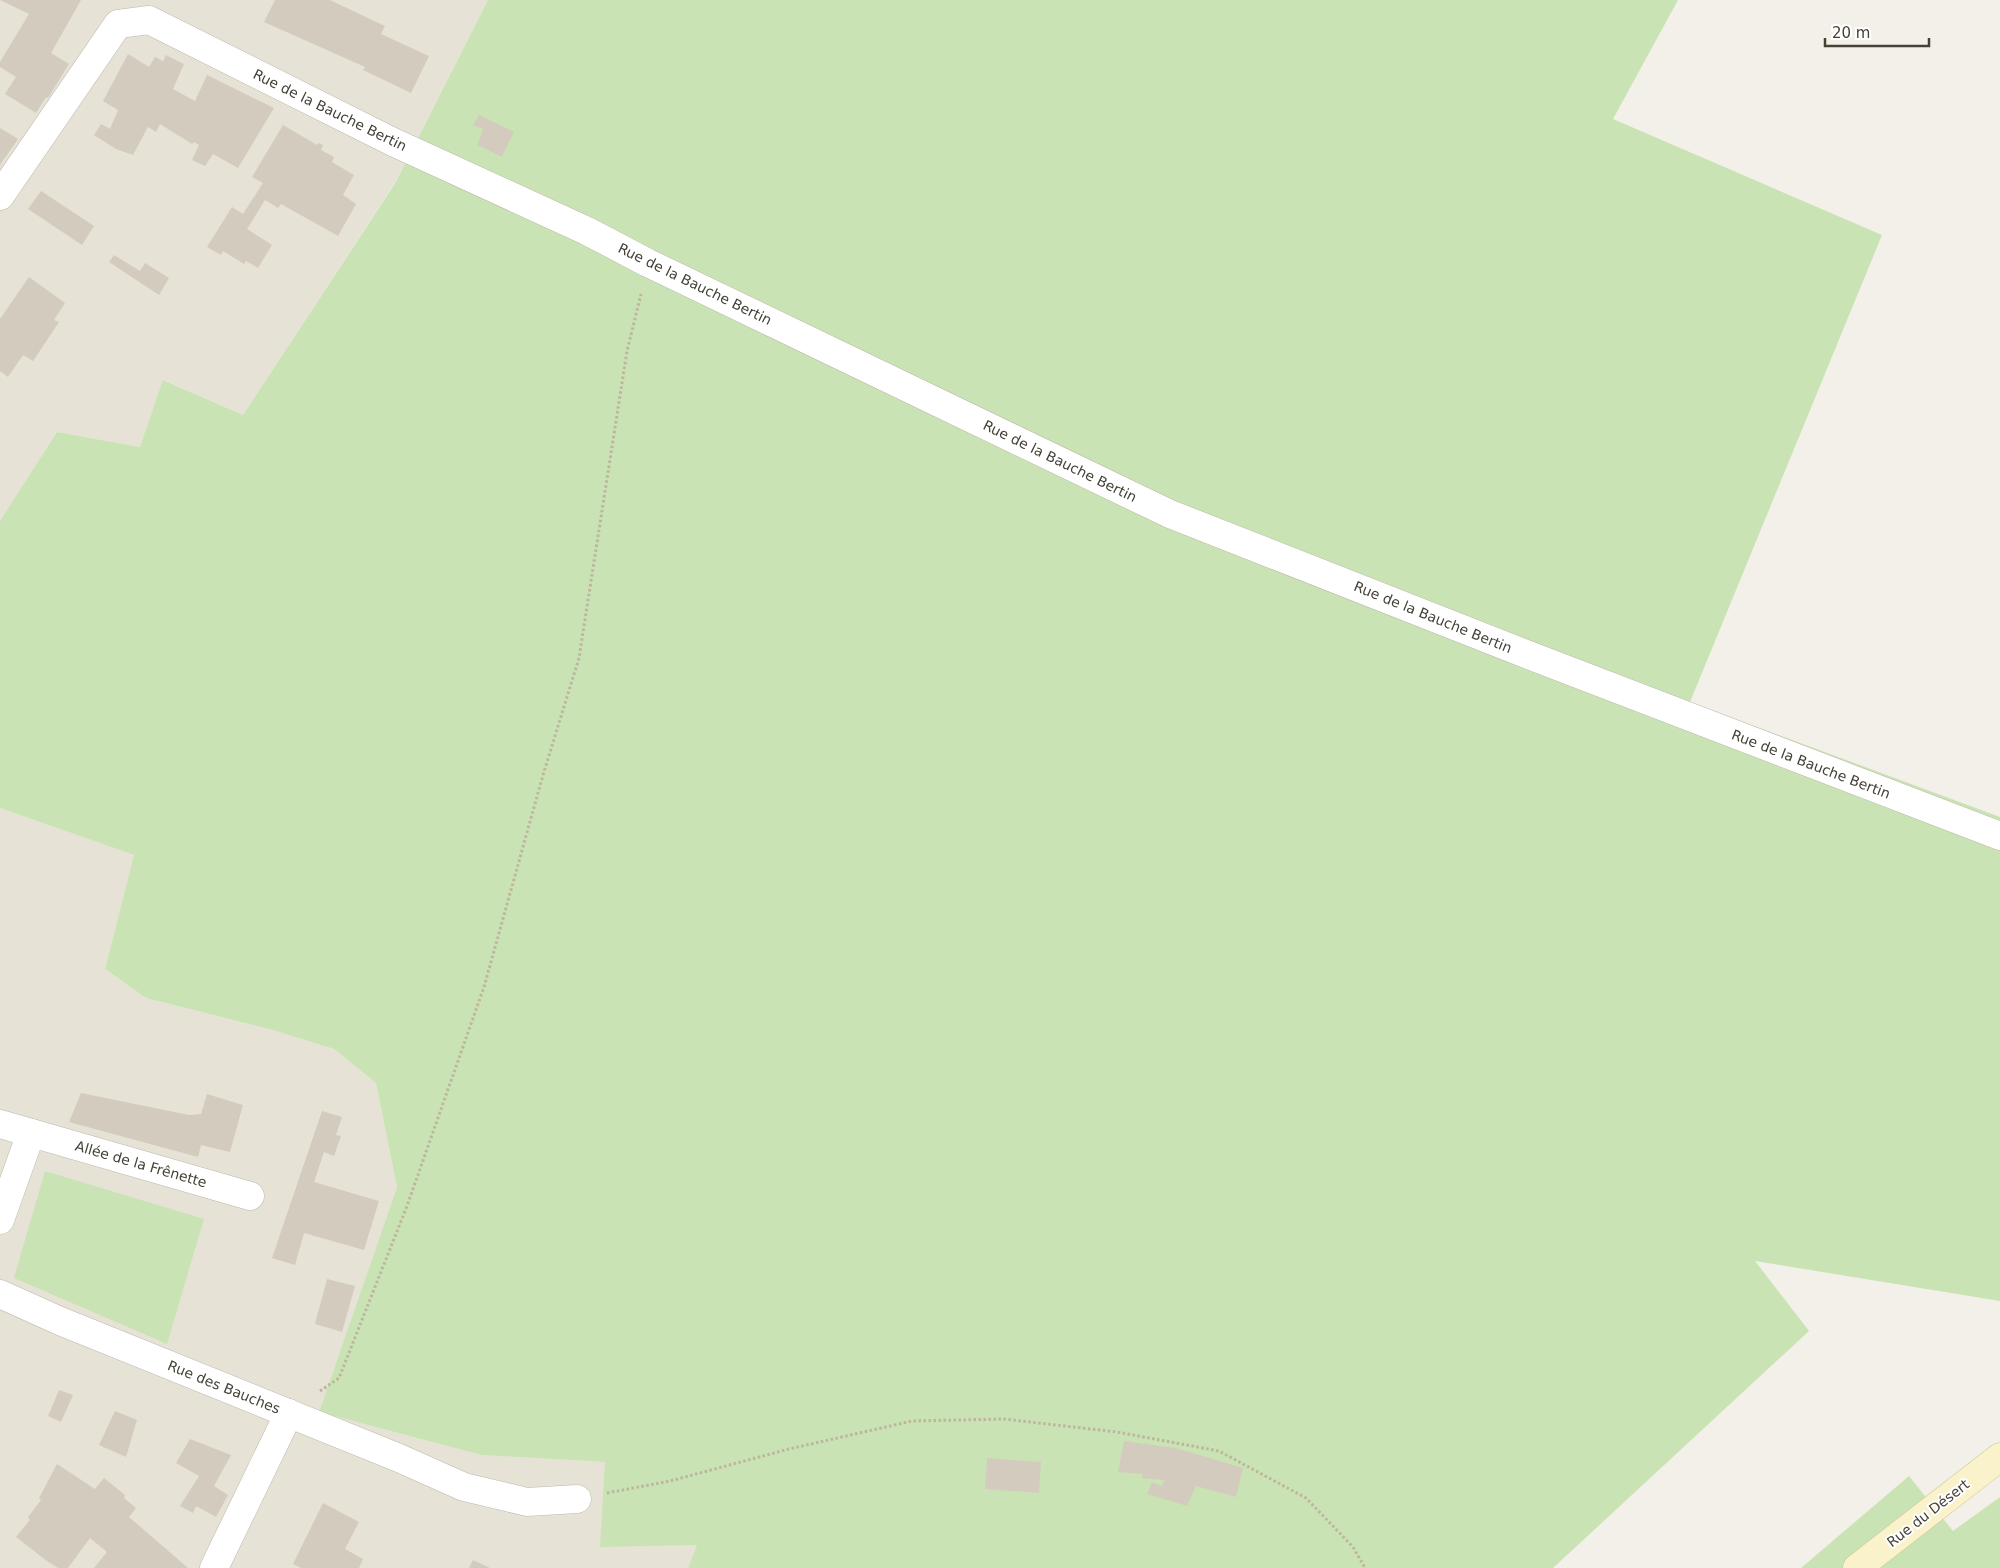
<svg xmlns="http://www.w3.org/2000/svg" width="2000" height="1568" font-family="'DejaVu Sans',sans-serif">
	<rect width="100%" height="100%" fill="#f2f0e8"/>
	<g fill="#e6e2d6">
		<path d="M0,0h488l-94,184 -151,231 -79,-35 -24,67 -83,-15 -57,89z"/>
		<path d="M0,808l134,47 -29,114 41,29 123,31 65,20 42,34 21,104 -78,225 162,43 124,7 93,83 -10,23h-688z"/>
	</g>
	<g fill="#cae3b4">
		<path d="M488,0h1190l-65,119 269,116 -192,467 310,115v484l-245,-40 54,70 -256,237h-865l9,-23 -97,2 5,-85 -124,-7 -162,-43 78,-225 -21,-104 -42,-34 -65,-20 -123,-31 -41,-29 29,-114 -134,-47v-287l57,-89 83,15 23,-67 80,35 151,-230z"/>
		<path d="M45,1171l159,48 -37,125 -153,-66z"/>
		<path d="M1909,1476l44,55 47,-34v71h-199z"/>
	</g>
	<g fill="#d3ccbe">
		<path d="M0,0h81l-30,53 18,11 -21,34 -2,-1 -10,16 -31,-19 11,-17 -16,-10v-5l29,-48z"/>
		<path d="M275,0h55l55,26 -4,8 48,22 -18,37 -48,-23 2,-3 -101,-45z"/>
		<path d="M128,54l21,13 6,-10 8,4 3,-6 18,9 -11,25 22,12 12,-26 67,33 -36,60 -25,-14 -8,12 -13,-6 7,-15 -5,-3 -2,2 -32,-20 -4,8 -8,-5 -15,28 -17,-6 -22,-14 7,-11 9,5 8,-19 -15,-9z"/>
		<path d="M479,115l35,17 -12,25 -25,-12 6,-16 -10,-4z"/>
		<path d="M283,125l34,20 2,-2 4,2 -2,5 13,7 -2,5 22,13 -11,20 13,9 -18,32 -57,-32 -3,4 -13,-8 -18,29 25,16 -14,23 -12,-7 -2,3 -21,-13 -2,4 -14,-8 25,-40 11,7 20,-31 -11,-6z"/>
		<path d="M0,128l18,11 -18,26z"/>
		<path d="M41,191l53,35 -12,19 -54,-36z"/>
		<path d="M114,255l26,16 5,-8 24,15 -10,17 -50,-33z"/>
		<path d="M29,277l36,26 -11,17 5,2 -26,39 -10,-6 -15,22 -8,-6v-52z"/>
		<path d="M81,1093l108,22 12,-1 6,-20 36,11 -13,47 -29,-7 -3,12 -129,-35z"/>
		<path d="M322,1111l20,6 -6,18 5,1 -7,20 -10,-4 -10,30 65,19 -15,49 -60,-17 -9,32 -23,-7z"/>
		<path d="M327,1279l28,7 -13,46 -27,-8z"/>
		<path d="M59,1390l14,5 -12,27 -13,-6z"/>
		<path d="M115,1411l22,9 -11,37 -27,-12z"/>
		<path d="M190,1439l41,16 -17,31 14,9 -12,22 -20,-11 -3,7 -13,-7 19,-30 -23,-13z"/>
		<path d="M1124,1441l52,7 67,20 -7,29 -40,-11 -9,20 -40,-12 5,-12 10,4 2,-6 -22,-2 1,-4 -25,-2z"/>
		<path d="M987,1458l54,4 -2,31 -54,-4z"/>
		<path d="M57,1464l38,25 9,-11 21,17 -1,3 12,10 -7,9 59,51h-94l13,-16 -17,-14 -22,30h-10l-11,-7 -31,-24 14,-17 -2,-3 13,-17 -2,-2z"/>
		<path d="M323,1503l36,19 -14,27 18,10 -4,9h-58l-8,-4z"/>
		<path d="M473,1560l17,8h-21z"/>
	</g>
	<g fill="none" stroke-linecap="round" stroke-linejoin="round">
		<defs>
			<g id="street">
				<path d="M0,196l118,-172 31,-4 244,122 194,89 61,32 522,251 356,140 474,182"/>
				<path d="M0,1124l250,72"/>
				<path d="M0,1220l31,-87"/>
				<path d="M0,1294l60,27 339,137 65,29 63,15 50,-3"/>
				<path d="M214,1568l75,-155"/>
			</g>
			<path id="secondary" d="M1857,1568l143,-111"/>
		</defs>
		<use href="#street" stroke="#bdb8ab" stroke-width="29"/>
		<use href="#secondary" stroke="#cec59b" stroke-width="29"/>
		<g stroke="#beb59e" stroke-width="3" stroke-dasharray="2.5 2.5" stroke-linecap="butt">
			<path d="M320,1391l19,-13 68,-172 77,-219 59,-212 36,-117 48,-307 14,-57"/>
			<path d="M607,1493l63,-12 119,-32 123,-28 92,-2 113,13 102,19 87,47 47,49 12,21"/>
		</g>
		<use href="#street" stroke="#fff" stroke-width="28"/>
		<use href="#secondary" stroke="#faf2ca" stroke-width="28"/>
	</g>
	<g text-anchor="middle" stroke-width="4" stroke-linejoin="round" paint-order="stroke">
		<g font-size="14" fill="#454137" stroke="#fff">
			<text transform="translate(330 110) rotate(26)" y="5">Rue de la Bauche Bertin</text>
			<text transform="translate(695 284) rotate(26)" y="5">Rue de la Bauche Bertin</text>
			<text transform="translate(1060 461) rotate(26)" y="5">Rue de la Bauche Bertin</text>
			<text transform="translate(1433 617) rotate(22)" y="5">Rue de la Bauche Bertin</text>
			<text transform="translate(1811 764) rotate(21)" y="5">Rue de la Bauche Bertin</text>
			<text transform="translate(141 1164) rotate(16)" y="5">Allée de la Frênette</text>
			<text transform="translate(224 1387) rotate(22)" y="5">Rue des Bauches</text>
			<text transform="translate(1928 1513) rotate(-38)" y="5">Rue du Désert</text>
		</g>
	</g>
	<path d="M1825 38v8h104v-8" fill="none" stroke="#454137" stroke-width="2.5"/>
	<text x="1832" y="38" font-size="15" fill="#454137" stroke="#ffffff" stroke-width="4" paint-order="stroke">20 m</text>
</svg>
